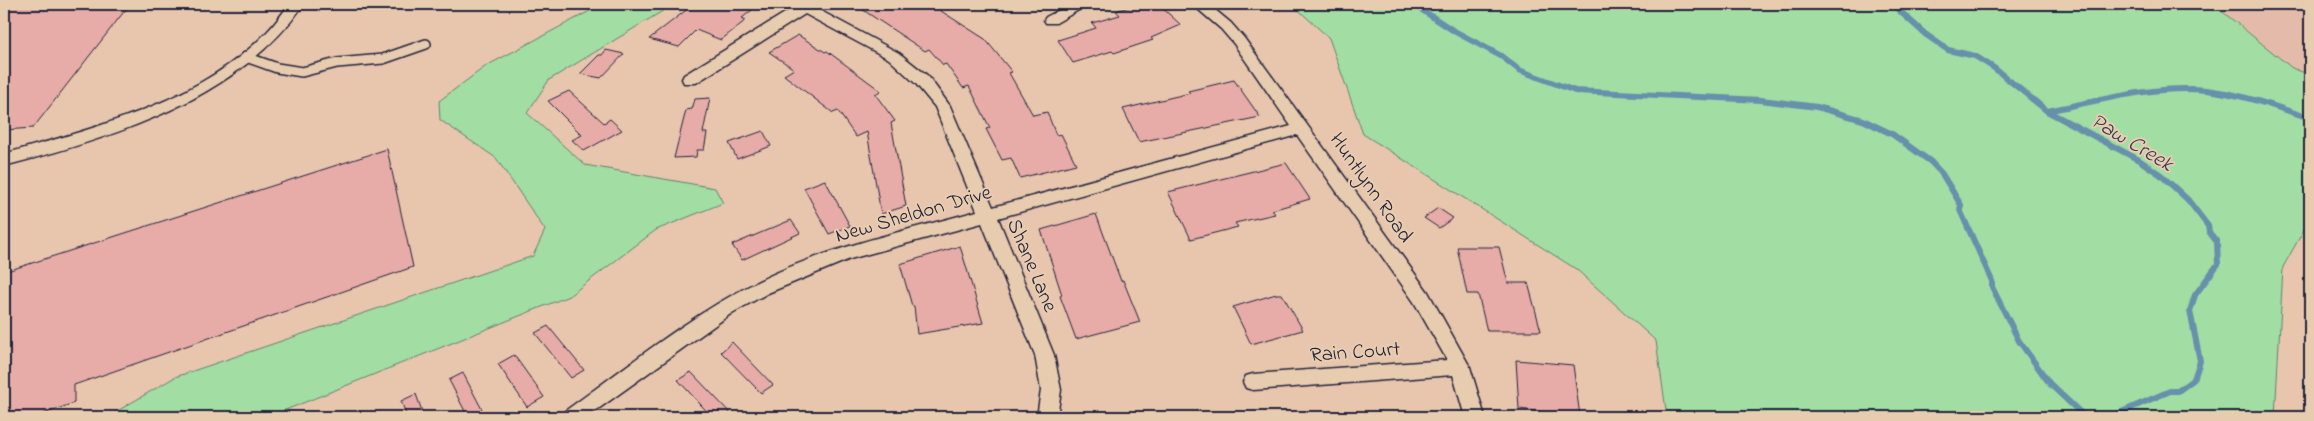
<svg xmlns="http://www.w3.org/2000/svg" width="2314" height="421" font-family="'Indie Flower',sans-serif">
	<rect width="100%" height="100%" fill="#e8c6ae"/>
	<filter id="ink" filterUnits="userSpaceOnUse"><feTurbulence type="fractalNoise" baseFrequency=".02" numOctaves="2"/><feDisplacementMap in="SourceGraphic" scale="10" xChannelSelector="R" yChannelSelector="G"/><feConvolveMatrix kernelMatrix="1 2 1 2 8 2 1 2 1" color-interpolation-filters="sRGB"/></filter>
	<g filter="url(#ink)">
		<path fill="#e4bbaa" d="M2213,4h97v71l-18,-7z"/>
		<g fill="#a2dda3" stroke="#62806f">
			<path d="M603,4h71l-125,76 -22,33 58,52 130,23 8,15 -67,27 -87,66 -301,121h-161l68,-40 358,-121 12,-26 -49,-72 -56,-38 -1,-19 47,-35z"/>
			<path d="M1292,4h921l79,64 18,7v144l-27,48 -8,150h-608l-11,-76 -80,-72 -213,-135 -34,-96z"/>
		</g>
		<g fill="none" stroke-linecap="round" stroke-linejoin="round">
			<g stroke="#6690ab" stroke-width="6">
				<path d="M1413,4l41,27 47,25 18,14 56,21 186,9 56,7 46,13 29,14 39,28 11,12 19,31 -1,5 32,71v6l27,54 31,43 35,33"/>
				<path d="M1892,4l33,30 23,16 27,6 19,12 53,43 92,49 22,15 27,25 20,26 1,6 8,10 1,22 -23,31 -5,16 10,50 -6,18 -16,12h-8l-60,26"/>
				<path d="M2047,111c51,-10 107,-26 159,-21 36,4 70,17 104,28"/>
			</g>
		</g>
		<g fill="#e7aca8" stroke="#22223b">
			<path d="M4,4h126l-97,124 -29,2z"/>
			<path d="M694,4h40l18,6 -10,8 4,2 -25,20 -25,-10 -17,17 -30,-8z"/>
			<path d="M854,4h76l55,35 27,33 -3,1 24,42 14,-3 9,23 5,-1 15,30 -56,14 -9,-20 -9,2 -16,-31 4,-1 -21,-42 -6,2 -17,-24 -3,1 -14,-16 -4,2z"/>
			<path d="M1138,4h20l23,21 -30,13 2,2 -39,13 -2,-2 -39,12 -15,-23 38,-12 -4,-5 28,-8 -4,-4z"/>
			<path d="M798,35l27,17 2,-1 54,40 -6,3 20,27 -4,2 15,83 -25,8 -14,-82 -11,5 -18,-26 -5,2 -49,-38 10,-6 -25,-17z"/>
			<path d="M606,50l18,4 -23,24 -21,-4 19,-19h3z"/>
			<path d="M1234,80l26,37 -121,25 -16,-33 67,-16 -2,-2z"/>
			<path d="M569,91l35,32 6,-4 12,11 -38,21 -12,-11 10,-5 -34,-34z"/>
			<path d="M710,98l-7,35h4l-3,17h-7l-1,7 -22,1 12,-48 6,-1 3,-10z"/>
			<path d="M763,131l8,15 -34,13 -8,-16z"/>
			<path d="M387,149l26,118 -339,118v18l-39,14h-31v-145z"/>
			<path d="M1286,163l24,36 -38,11 3,4 -40,9 3,4 -47,12 -23,-47z"/>
			<path d="M825,180l25,46 -21,8 -25,-46z"/>
			<path d="M1438,208l15,10 -14,10 -15,-10z"/>
			<path d="M1096,214l25,67 2,-1 17,42 -64,17 -16,-43 2,-1 -21,-65z"/>
			<path d="M791,220l9,13 -58,27 -10,-15z"/>
			<path d="M960,246l23,77 -66,11 -3,-28h-2l-12,-42z"/>
			<path d="M1457,247h42l9,36h20l13,48h-54l-9,-37h-11z"/>
			<path d="M1276,294h6l21,36 -52,14 -18,-37z"/>
			<path d="M548,326l36,44 -13,8 -36,-45z"/>
			<path d="M732,342l41,43 -12,8 -40,-41z"/>
			<path d="M514,355l30,42 -17,10 -29,-43z"/>
			<path d="M1516,360l57,5 7,51 -61,-7z"/>
			<path d="M691,372l43,45h-22l-34,-37z"/>
			<path d="M463,373l23,44h-18l-19,-37z"/>
			<path d="M416,394l8,23h-17l-6,-16z"/>
		</g>
		<g fill="none" stroke-linecap="round" stroke-linejoin="round">
			<defs>
				<path id="lane" d="M246,57l31,11 25,4 35,-9 46,-4 43,-15"/>
				<g id="street">
					<path d="M289,4h15c-65,95 -193,135 -300,162v-12c90,-26 193,-51 261,-120 9,-9 17,-20 24,-30z"/>
					<path d="M790,4h18l91,49 29,23 22,30 43,101 298,-81 -57,-82 -13,-15 -29,-25h16l23,19 13,15 184,254 42,75 15,50h-20l-12,-42 -200,15 -7,-2 -3,-6 3,-6 7,-2 194,-14 -33,-58 -117,-167 -299,83 56,137 7,35 -4,27h-20l4,-27 -6,-35 -53,-132 -132,36 -82,34 -36,20 -145,104h-25l3,-6c59,-42 124,-95 188,-127 70,-36 149,-52 224,-73l-42,-104 -19,-23 -27,-25 -84,-45 -109,69h-12l-2,-4 2,-4 109,-67z"/>
					<path d="M1071,4h18l-33,19h-10l-2,-3 2,-3z"/>
				</g>
			</defs>
			<use href="#lane" stroke="#22223b" stroke-width="12"/>
			<use href="#street" stroke="#22223b" stroke-width="3"/>
			<use href="#lane" stroke="#e8ccaf" stroke-width="9"/>
			<use href="#street" fill="#e8ccaf" fill-rule="evenodd"/>
		</g>
	</g>
	<g text-anchor="middle" stroke-width="4" stroke-linejoin="round" paint-order="stroke">
		<g font-size="21" fill="#22223b" stroke="#e8ccaf">
			<text transform="translate(1372 187) rotate(55)" y="7">Huntlynn Road</text>
			<text transform="translate(913 213) rotate(-16)" y="7">New Sheldon Drive</text>
			<text transform="translate(1033 265) rotate(67)" y="7">Shane Lane</text>
			<text transform="translate(1355 351) rotate(-4)" y="7">Rain Court</text>
		</g>
		<g font-size="22" font-style="italic" fill="#333d57" stroke="#e8ccaf">
			<text transform="translate(2133 141) rotate(31)" y="8">Paw Creek</text>
		</g>
	</g>
	<rect width="2314" height="421" fill="none" stroke="#e8ccaf" stroke-width="20"/>
	<rect x="10" y="10" width="2294" height="401" fill="none" stroke="#22223b" stroke-width="2" filter="url(#ink)"/>
</svg>
